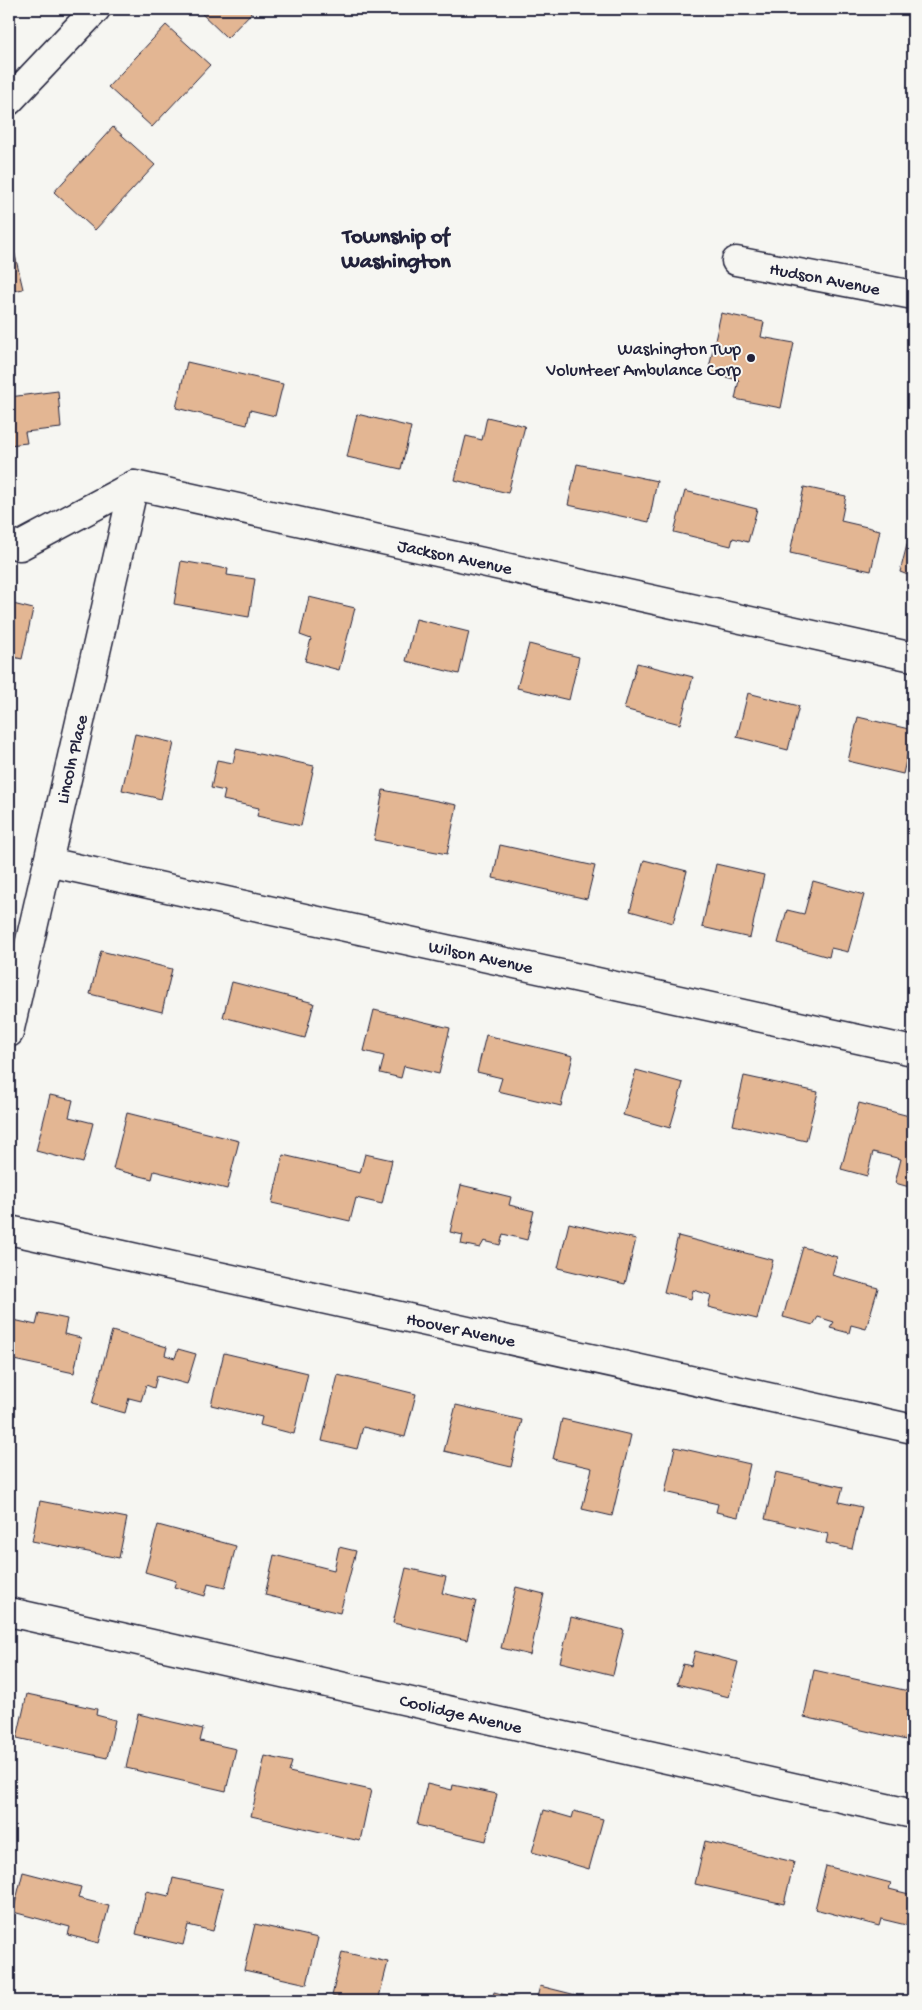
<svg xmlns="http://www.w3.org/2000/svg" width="922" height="2010" font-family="'Gochi Hand',sans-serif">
	<rect width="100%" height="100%" fill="#f6f6f2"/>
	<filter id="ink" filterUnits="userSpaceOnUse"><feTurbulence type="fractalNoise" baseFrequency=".02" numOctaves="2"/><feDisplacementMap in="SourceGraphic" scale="10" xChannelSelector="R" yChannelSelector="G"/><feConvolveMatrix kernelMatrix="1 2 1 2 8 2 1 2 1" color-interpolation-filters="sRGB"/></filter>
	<g filter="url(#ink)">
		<g fill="#e3b693" stroke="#22223b">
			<path d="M197,9h58l-28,29z"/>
			<path d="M166,25l44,40 -58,62 -44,-40z"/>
			<path d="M113,127l42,38 -60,65 -41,-38z"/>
			<path d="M9,238h2l12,51 -14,3z"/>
			<path d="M721,313l43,9 -3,15 33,6 -13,65 -46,-9 4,-19 -31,-7z"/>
			<path d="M187,362l96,22 -8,32 -25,-6 -3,15 -71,-17z"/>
			<path d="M58,391l3,37 -36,4 2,11 -18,2v-48z"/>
			<path d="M357,414l54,13 -10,42 -54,-12z"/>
			<path d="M487,417l38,9 -17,67 -53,-13 11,-44 16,4z"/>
			<path d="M577,464l80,17 -8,41 -81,-17z"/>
			<path d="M804,487l42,9 -5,25 39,9 -9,41 -81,-18z"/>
			<path d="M685,491l72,18 -9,33 -15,-4 -2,8 -57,-14z"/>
			<path d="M910,533l3,1v43l-13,-5z"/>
			<path d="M181,561l47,8 -1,6 28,4 -6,38 -75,-13z"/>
			<path d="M309,597l46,11 -16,62 -34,-9 6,-22 -11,-4z"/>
			<path d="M9,603l24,6 -11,50 -13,-3z"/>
			<path d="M416,619l53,13 -10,42 -53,-13z"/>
			<path d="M529,644l50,13 -10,43 -52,-12z"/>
			<path d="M637,663l56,14 -13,47 -56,-15z"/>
			<path d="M748,693l51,13 -11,44 -51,-13z"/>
			<path d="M858,717l55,13 -10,44 -55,-13z"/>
			<path d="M135,734l39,9 -13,56 -39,-9z"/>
			<path d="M236,749l78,17 -13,60 -44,-10 2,-8 -36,-8 2,-9 -14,-3 6,-28 16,3z"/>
			<path d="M383,790l74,15 -10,49 -73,-14z"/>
			<path d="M500,845l95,21 -8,33 -94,-21z"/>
			<path d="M644,860l43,11 -14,52 -43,-12z"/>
			<path d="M716,864l48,11 -14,63 -48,-11z"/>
			<path d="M813,881l51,14 -16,57 -17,-4 -2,9 -51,-14 9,-33 17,4z"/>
			<path d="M101,951l71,18 -10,43 -72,-18z"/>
			<path d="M232,982l82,21 -9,35 -82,-21z"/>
			<path d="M374,1010l76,18 -11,46 -35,-8 -3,12 -21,-5 4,-17 -20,-5z"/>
			<path d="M486,1035l87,21 -12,50 -63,-15 4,-13 -25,-6z"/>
			<path d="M636,1070l47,13 -13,45 -47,-13z"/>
			<path d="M744,1076l74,16 -12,49 -73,-16z"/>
			<path d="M50,1095l23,5 -4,17 24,6 -10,40 -47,-12z"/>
			<path d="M859,1103l54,14v71l-18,-5 6,-24 -28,-7 -6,24 -26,-7z"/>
			<path d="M127,1113l112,28 -12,48 -73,-18 -2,8 -39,-10z"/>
			<path d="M365,1154l27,6 -10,44 -26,-6 -6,23 -78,-18 11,-48 77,18z"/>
			<path d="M461,1185l50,12 -2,8 25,6 -7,29 -24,-6 -3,11 -16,-4 -4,7 -19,-4 2,-9 -13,-3z"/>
			<path d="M569,1223l67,16 -11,45 -67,-16z"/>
			<path d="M678,1236l95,24 -16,59 -49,-12 3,-12 -18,-5 -2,9 -27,-7z"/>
			<path d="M803,1247l34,10 -5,18 46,13 -12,41 -15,-4 -2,8 -19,-5 4,-6 -16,-5 -5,8 -30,-8z"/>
			<path d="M39,1313l28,6 -3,15 17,4 -7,35 -65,-14v-40l27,6z"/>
			<path d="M112,1331l55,16 -2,8 10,3 3,-9 18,5 -9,30 -30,-8 -3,12 -8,-3 -5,16 -12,-3 -4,15 -33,-9z"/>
			<path d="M224,1353l84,20 -14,61 -34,-9 2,-8 -51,-12z"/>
			<path d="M338,1375l78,19 -11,43 -42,-10 -6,22 -35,-8z"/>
			<path d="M456,1405l66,15 -11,47 -67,-16z"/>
			<path d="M562,1419l69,16 -19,81 -30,-7 10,-41 -39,-9z"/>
			<path d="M675,1447l75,17 -12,53 -22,-5 2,-8 -53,-12z"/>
			<path d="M776,1472l67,15 -4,15 23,5 -10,42 -26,-6 2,-9 -63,-15z"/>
			<path d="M40,1501l87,17 -8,40 -87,-17z"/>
			<path d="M158,1525l78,21 -11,42 -17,-4 -3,12 -31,-9 2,-6 -31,-9z"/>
			<path d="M339,1547l17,4 -16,62 -75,-18 9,-40 60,15z"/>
			<path d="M406,1568l40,9 -4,16 34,8 -9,39 -74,-17z"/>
			<path d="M516,1587l28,7 -14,61 -29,-7z"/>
			<path d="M571,1617l53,13 -11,45 -53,-13z"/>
			<path d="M695,1651l43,11 -9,35 -52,-13 6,-20 8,2z"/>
			<path d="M814,1670l99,22v42l-6,-1 -1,7 -102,-23z"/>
			<path d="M27,1694l70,15 -1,6 19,5 -8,38 -90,-20z"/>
			<path d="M138,1714l65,15 -3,12 36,8 -10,42 -100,-23z"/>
			<path d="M265,1756l27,6 -3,10 82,18 -11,51 -109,-25z"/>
			<path d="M427,1784l25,6 1,-5 44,9 -11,47 -69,-16z"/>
			<path d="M544,1810l28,8 2,-7 29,8 -14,50 -57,-17z"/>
			<path d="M705,1841l89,21 -10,42 -89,-20z"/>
			<path d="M826,1866l65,17 -2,6 24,6 -7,30 -25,-6 -2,7 -64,-17z"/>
			<path d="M23,1872l58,15 -3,11 31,8 -10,37 -31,-8 2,-8 -57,-15z"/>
			<path d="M173,1878l50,11 -10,42 -25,-6 -5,20 -47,-11 10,-43 23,5z"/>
			<path d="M255,1924l63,14 -11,46 -63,-14z"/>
			<path d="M342,1952l46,10 -10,39h-23l-23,-5z"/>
			<path d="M540,1986l52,13 -1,2h-55z"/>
			<path d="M494,1992l34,9h-36z"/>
		</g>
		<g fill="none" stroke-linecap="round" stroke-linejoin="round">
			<defs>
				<g id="street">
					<path d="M9,101l87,-92"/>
					<path d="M736,261l177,34"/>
					<path d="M9,543l11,3 114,-61 779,172"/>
					<path d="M48,862l865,189"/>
					<path d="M9,1033l125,-548"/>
					<path d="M9,1230l904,199"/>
					<path d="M9,1612l904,202"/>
				</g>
			</defs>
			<use href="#street" stroke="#22223b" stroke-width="31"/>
			<use href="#street" stroke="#f6f6f2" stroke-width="28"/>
		</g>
	</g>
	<circle fill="#22223b" stroke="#f6f6f2" stroke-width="2" cx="751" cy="358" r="5"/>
	<g text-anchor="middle" stroke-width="4" stroke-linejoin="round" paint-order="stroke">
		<g font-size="18" fill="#22223b" stroke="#f6f6f2">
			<text transform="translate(825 278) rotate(11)" y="6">Hudson Avenue</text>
			<text transform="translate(455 556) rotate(12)" y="6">Jackson Avenue</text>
			<text transform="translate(71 759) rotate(-77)" y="6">Lincoln Place</text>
			<text transform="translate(481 956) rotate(12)" y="6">Wilson Avenue</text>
			<text transform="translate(461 1329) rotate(12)" y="6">Hoover Avenue</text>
			<text transform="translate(461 1713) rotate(13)" y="6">Coolidge Avenue</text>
		</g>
		<g font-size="18" fill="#22223b" stroke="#f6f6f2" text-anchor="end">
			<text x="741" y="354">Washington Twp<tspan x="741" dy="21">Volunteer Ambulance Corp</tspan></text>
		</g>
		<g font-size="22" font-weight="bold" fill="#22223b" stroke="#f6f6f2">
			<text x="396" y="242">Township of<tspan x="396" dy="25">Washington</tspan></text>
		</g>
	</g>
	<rect width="922" height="2010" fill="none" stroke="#f6f6f2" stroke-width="30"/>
	<rect x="15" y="15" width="892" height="1980" fill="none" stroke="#22223b" stroke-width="2" filter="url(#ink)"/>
</svg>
